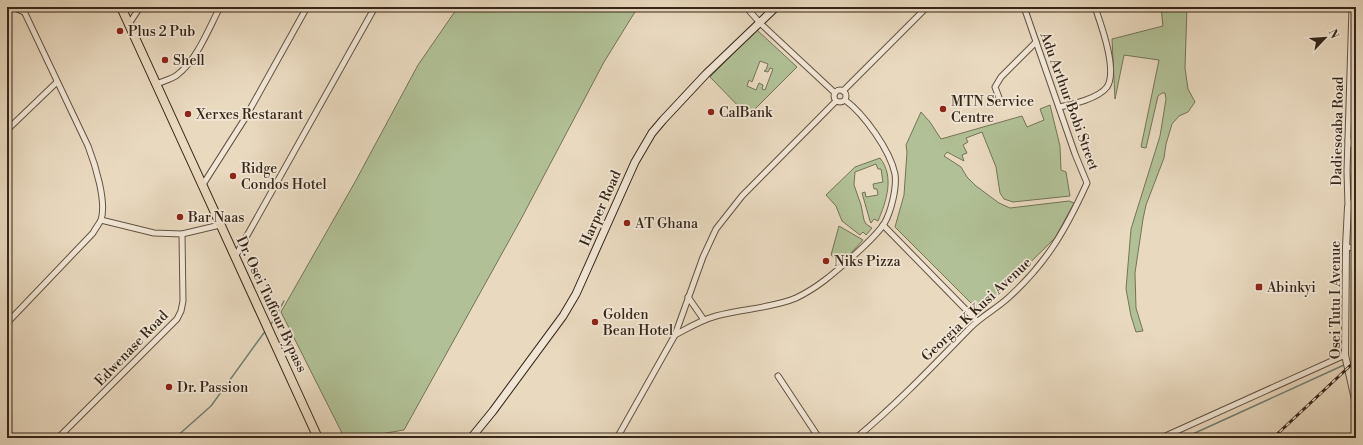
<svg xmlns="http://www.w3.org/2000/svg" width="1363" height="445" font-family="'Libre Bodoni',serif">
	<rect width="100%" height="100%" fill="#e9d9bf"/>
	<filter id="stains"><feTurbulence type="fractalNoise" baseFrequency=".005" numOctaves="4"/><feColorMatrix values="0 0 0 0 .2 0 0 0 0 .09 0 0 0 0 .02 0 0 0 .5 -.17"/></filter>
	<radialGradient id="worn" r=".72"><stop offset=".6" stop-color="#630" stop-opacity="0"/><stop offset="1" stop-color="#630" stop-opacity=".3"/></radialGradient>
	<g fill="#b1c096" stroke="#747357" fill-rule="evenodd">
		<path d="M458,7h180l-34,55 -84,159 -116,209 -30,5 -30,2 -63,-125 74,-130 63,-117z"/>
		<path d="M1161,7h26l-2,61 3,21 7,13 -7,10 -9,4 -7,8 -6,20 -2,14 -18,47 -3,14 -8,54 1,35 7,23 -7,1 -5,-16 -5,-27 5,-60 29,-93 6,-37 -1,-6h-3l-4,3 -12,52 -5,-1 18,-87 -35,-5 -9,44 -3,-60 51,-13z"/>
		<path d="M1356,14v90l-4,1z"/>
		<path d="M757,30l40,37 -49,49 -38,-39zM760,61l8,3 -2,6 -2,1 4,1 2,-4 3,1 -8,21 -3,-1 1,-4 -4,-2 -3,7 -9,-4 2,-6 3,2z"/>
		<path d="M1050,105l10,41 1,24 5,2 4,24 -57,6 -9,-3 -4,-6 -4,-26 -14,-35 -16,6 2,4 -5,3 4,8 -5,2 2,6 -17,-9 -3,4 17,11 6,10 9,9 23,17 11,5 59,-7 5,2 -19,35 -72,71h-6l-82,-82 9,-32 3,-43 -1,-7 15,-33 9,10 11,17 81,-23 5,11 17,-7 -4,-11z"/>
		<path d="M880,158c15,19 6,44 -2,63l-4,-2 -3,4 -1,-2 -8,-28 3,-1 1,5 12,-2 -1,-6h-3l-1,-5 10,-2 -2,-13h-3l-2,-5 -21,8 -1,13 7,20 3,15 2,4 6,4 -6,7 -3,-3 -3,3 -18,-14 -6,-15 -10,-11 29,-28z"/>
		<path d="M1351,173l5,3v13l-3,3 -3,-4z"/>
		<path d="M839,226l24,14 -21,23 -11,-8z"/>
	</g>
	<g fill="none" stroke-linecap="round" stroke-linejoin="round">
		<g stroke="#707f73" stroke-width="1.5">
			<path d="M270,326l14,-25"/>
			<path d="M175,438l36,-32 55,-76"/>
			<path d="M1184,438l160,-73"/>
		</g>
		<defs>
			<g id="minor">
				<path d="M13,7l11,5"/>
				<path d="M746,7l14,16 75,70"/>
				<path d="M129,24l11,-17"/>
				<path d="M157,84c6,-3 15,-5 20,-9 20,-15 32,-47 43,-68"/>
				<circle cx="840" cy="96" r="6"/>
				<path d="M843,91l84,-84"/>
				<path d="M1001,103l-6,-16 6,-10 35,-35"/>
				<path d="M1059,107c13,-2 40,-9 48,-20 11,-17 -6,-62 -12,-80"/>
				<path d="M7,130l50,-48"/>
				<path d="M1348,140l8,9"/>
				<path d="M202,186l42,-66 63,-113"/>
				<path d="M1348,207l-1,-36 5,-164"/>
				<path d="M101,220l53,13 28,1 38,-9"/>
				<path d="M883,225l94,96"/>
				<path d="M1346,247l10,1"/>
				<path d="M235,257l140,-250"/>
				<path d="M688,297l16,23"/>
				<path d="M7,323l86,-90c2,-4 6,-9 8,-13 6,-18 -6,-56 -13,-74l-66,-139"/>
				<path d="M675,335c13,-7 26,-15 41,-19 25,-7 57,-8 80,-18 21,-10 37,-24 54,-39 11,-10 26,-23 34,-35 7,-12 13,-36 11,-50 -5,-24 -31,-60 -50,-74"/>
				<path d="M778,376l41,62"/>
				<path d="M58,438l119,-119 4,-8 2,-10 -1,-67"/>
				<path d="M617,438l58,-103 28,-78 13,-28 26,-33 94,-95"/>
				<path d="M856,438c41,-34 77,-72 114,-110 12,-12 26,-19 38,-30 39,-35 58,-69 79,-115l-12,-29 -51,-147"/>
				<path d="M1161,438l184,-83"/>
			</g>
			<path id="tertiary" d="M1356,199l-8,8 -2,40 -1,108 11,49"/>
			<path id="secondary" d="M471,438l22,-27 70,-95 13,-22 59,-132 17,-29 11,-13 43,-46 70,-67"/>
			<path id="trunk" d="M121,7l197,431"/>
		</defs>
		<use href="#minor" stroke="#635342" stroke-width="7"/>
		<use href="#tertiary" stroke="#635342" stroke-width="8"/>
		<use href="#secondary" stroke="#362618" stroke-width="9"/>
		<use href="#trunk" stroke="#362618" stroke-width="10"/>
		<use href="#minor" stroke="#f1e6d5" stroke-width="5"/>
		<use href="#tertiary" stroke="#f1e6d5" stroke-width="6"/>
		<use href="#secondary" stroke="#f1e6d5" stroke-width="7"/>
		<use href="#trunk" stroke="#e9d9bf" stroke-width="8"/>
		<defs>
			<path id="rail" d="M1273,438l79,-74"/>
		</defs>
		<use href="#rail" stroke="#362618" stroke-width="3"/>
		<use href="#rail" stroke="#f1e6d5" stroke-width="1.5" stroke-dasharray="4.5" stroke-linecap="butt"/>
	</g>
	<g fill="#8f2418" stroke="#f1e6d5" stroke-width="1.5">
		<circle cx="120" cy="31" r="4"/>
		<circle cx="165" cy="60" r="4"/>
		<circle cx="943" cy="109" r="4"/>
		<circle cx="711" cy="112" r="4"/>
		<circle cx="188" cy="114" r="4"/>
		<circle cx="233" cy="176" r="4"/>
		<circle cx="180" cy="217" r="4"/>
		<circle cx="627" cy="223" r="4"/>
		<circle cx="826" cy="261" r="4"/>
		<rect x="1255" y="283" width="8" height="8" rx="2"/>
		<circle cx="595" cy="322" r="4"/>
		<circle cx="169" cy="387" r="4"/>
	</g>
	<g text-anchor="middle" stroke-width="3.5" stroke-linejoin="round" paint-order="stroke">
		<g font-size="14" fill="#362618" stroke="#f1e6d5" text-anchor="start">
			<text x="128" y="36">Plus 2 Pub</text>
			<text x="173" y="65">Shell</text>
			<text x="951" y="106">MTN Service<tspan x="951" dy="16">Centre</tspan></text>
			<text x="719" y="117">CalBank</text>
			<text x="196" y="119">Xerxes Restarant</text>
			<text x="241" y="173">Ridge<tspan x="241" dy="16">Condos Hotel</tspan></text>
			<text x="188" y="222">Bar Naas</text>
			<text x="635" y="228">AT Ghana</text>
			<text x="834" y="266">Niks Pizza</text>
			<text x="1267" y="292">Abinkyi</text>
			<text x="603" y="319">Golden<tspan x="603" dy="16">Bean Hotel</tspan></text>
			<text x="177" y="392">Dr. Passion</text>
		</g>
		<g font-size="14" fill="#362618" stroke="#f1e6d5">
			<text transform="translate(1070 101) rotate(70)" y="5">Adu Arthur Bobi Street</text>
			<text transform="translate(1337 131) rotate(-89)" y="5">Dadiesoaba Road</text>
			<text transform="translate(600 208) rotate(-66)" y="5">Harper Road</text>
			<text transform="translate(1335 300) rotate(-90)" y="5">Osei Tutu I Avenue</text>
			<text transform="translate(272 304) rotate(65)" y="5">Dr. Osei Tuffour Bypass</text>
			<text transform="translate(976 309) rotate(-43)" y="5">Georgia K Kusi Avenue</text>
			<text transform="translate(131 348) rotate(-46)" y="5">Edwenase Road</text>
		</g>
	</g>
	<rect width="1363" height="445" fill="none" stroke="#e9d9bf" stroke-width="24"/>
	<rect x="8" y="8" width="1347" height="429" fill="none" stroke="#362618" stroke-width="2"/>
	<rect x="12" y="12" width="1339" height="421" fill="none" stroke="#362618"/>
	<g transform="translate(1325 38) rotate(65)" stroke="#f1e6d5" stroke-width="3" paint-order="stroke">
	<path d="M0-3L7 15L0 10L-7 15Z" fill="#362618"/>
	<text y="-6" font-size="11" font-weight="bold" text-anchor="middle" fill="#362618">N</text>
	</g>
	<rect width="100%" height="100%" filter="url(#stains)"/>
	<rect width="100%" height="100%" fill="url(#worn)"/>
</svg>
